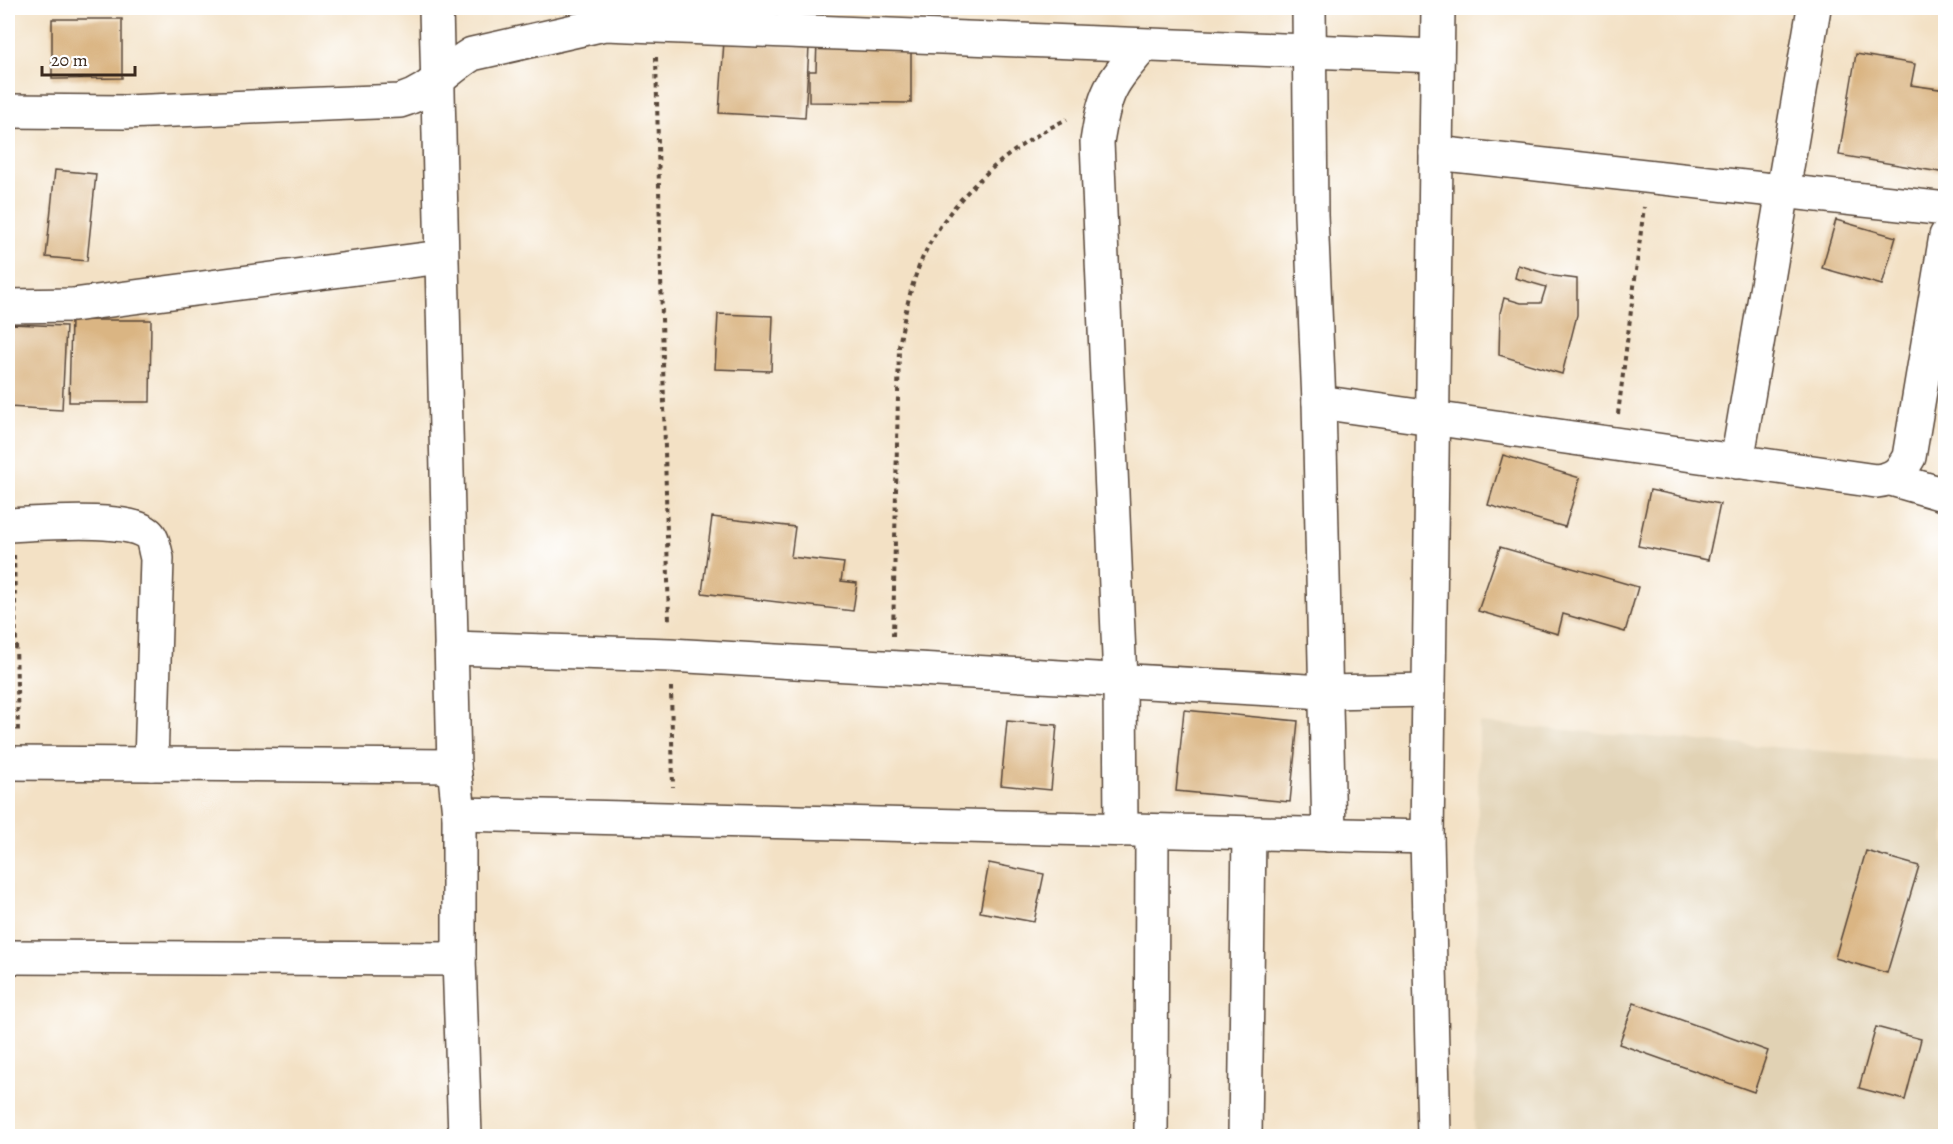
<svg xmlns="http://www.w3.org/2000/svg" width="1953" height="1144" font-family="Alegreya,serif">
	<rect width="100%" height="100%" fill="#fff"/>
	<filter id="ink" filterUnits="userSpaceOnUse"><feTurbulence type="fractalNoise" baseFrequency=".0167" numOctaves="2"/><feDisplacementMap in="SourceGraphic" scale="12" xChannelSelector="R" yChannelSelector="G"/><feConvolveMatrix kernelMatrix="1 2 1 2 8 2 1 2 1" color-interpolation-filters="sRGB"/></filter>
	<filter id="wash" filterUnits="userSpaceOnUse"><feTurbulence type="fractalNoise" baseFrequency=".008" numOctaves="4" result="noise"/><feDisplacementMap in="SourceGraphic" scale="24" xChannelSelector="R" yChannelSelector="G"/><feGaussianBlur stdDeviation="1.35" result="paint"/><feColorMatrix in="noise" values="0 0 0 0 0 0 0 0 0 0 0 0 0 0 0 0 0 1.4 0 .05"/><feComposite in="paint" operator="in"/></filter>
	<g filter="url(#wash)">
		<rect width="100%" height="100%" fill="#f3e1c5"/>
		<path fill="#e1d2b4" d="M1479,723l466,38v375h-471z"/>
		<g id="blocks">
			<g fill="#dab583">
				<path d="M52,19h70v59l-70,1z"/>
				<path d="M817,40l94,1v62l-102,-1v-31h7z"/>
				<path d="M724,41l85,6 -4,71 -86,-5z"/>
				<path d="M1856,54l59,10 -4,21 35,5v83l-107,-18z"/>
				<path d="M55,170l41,4 -9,87 -41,-4z"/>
				<path d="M1836,220l60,17 -14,48 -60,-17z"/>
				<path d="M1518,265l36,11 23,3v36l-15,59 -63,-19 1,-42 4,-15 17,5h20l5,-16 -31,-9z"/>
				<path d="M718,314l55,2 -2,55 -56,-2z"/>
				<path d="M71,320h80l-1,82h-81z"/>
				<path d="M8,324l58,2 -4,84 -54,-3z"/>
				<path d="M1503,455l77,23 -15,49 -77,-22z"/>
				<path d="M1650,490l70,14 -12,56 -70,-14z"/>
				<path d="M712,517l83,10 -4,30 53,6 -3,18 16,2 -4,28 -151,-18z"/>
				<path d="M1500,547l138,40 -13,45 -62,-18 -5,20 -80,-23z"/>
				<path d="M1184,710l114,11 -8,81 -114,-11z"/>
				<path d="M1007,721l50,4 -6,65 -50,-5z"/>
				<path d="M1866,851l53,15 -32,107 -52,-15z"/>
				<path d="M989,863l55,11 -10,48 -54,-10z"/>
				<path d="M1634,1003l134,48 -14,41 -135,-48z"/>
				<path d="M1876,1027l45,12 -16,61 -46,-12z"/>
			</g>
		</g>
	</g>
	<g filter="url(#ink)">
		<use href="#blocks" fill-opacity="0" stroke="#574537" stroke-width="1.5"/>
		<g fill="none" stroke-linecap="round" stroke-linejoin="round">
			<defs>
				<g id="minor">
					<path d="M436,8l18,758 5,48v145l6,177"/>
					<path d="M1309,8l2,207 8,187 10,433"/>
					<path d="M8,111l117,1 275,-11c31,-9 45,-31 72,-47l133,-30 832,32"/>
					<path d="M1436,153l510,56"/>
					<path d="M8,306l65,-1 368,-48"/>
					<path d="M1319,402l557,79c19,-2 24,-8 33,-24l37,-221"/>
					<path d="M1737,462l77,-454"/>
					<path d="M1891,479l55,16"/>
					<path d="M8,525c27,-1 126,-10 142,11 4,5 5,16 7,22l-6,206"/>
					<path d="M451,648l219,7 655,37 104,-2"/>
					<path d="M8,763l446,3"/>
					<path d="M459,814l968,23"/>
					<path d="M1121,830l-1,-150 -23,-538c8,-51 12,-56 45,-95"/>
					<path d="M8,957l451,2"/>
					<path d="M1151,1136l1,-305"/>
					<path d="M1245,1136l4,-303"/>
					<path d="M1434,1136l-7,-299 11,-829"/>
				</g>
			</defs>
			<use href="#minor" stroke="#574537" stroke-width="36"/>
			<g stroke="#574537" stroke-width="4" stroke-dasharray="4.5 4.5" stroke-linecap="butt">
				<path d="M656,57l13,566"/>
				<path d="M1618,414l26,-207"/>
				<path d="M14,555l4,176"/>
				<path d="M893,636l6,-289c5,-30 11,-60 23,-88 28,-62 86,-111 145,-140"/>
				<path d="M671,687l2,100"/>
			</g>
			<use href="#minor" stroke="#fff" stroke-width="33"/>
		</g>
	</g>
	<rect width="1953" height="1144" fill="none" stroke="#fff" stroke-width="30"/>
	<path d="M42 66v9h93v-9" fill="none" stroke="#3b2a1e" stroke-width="3"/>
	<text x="51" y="66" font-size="18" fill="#3b2a1e" stroke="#ffffff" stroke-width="4.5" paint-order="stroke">20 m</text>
</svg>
